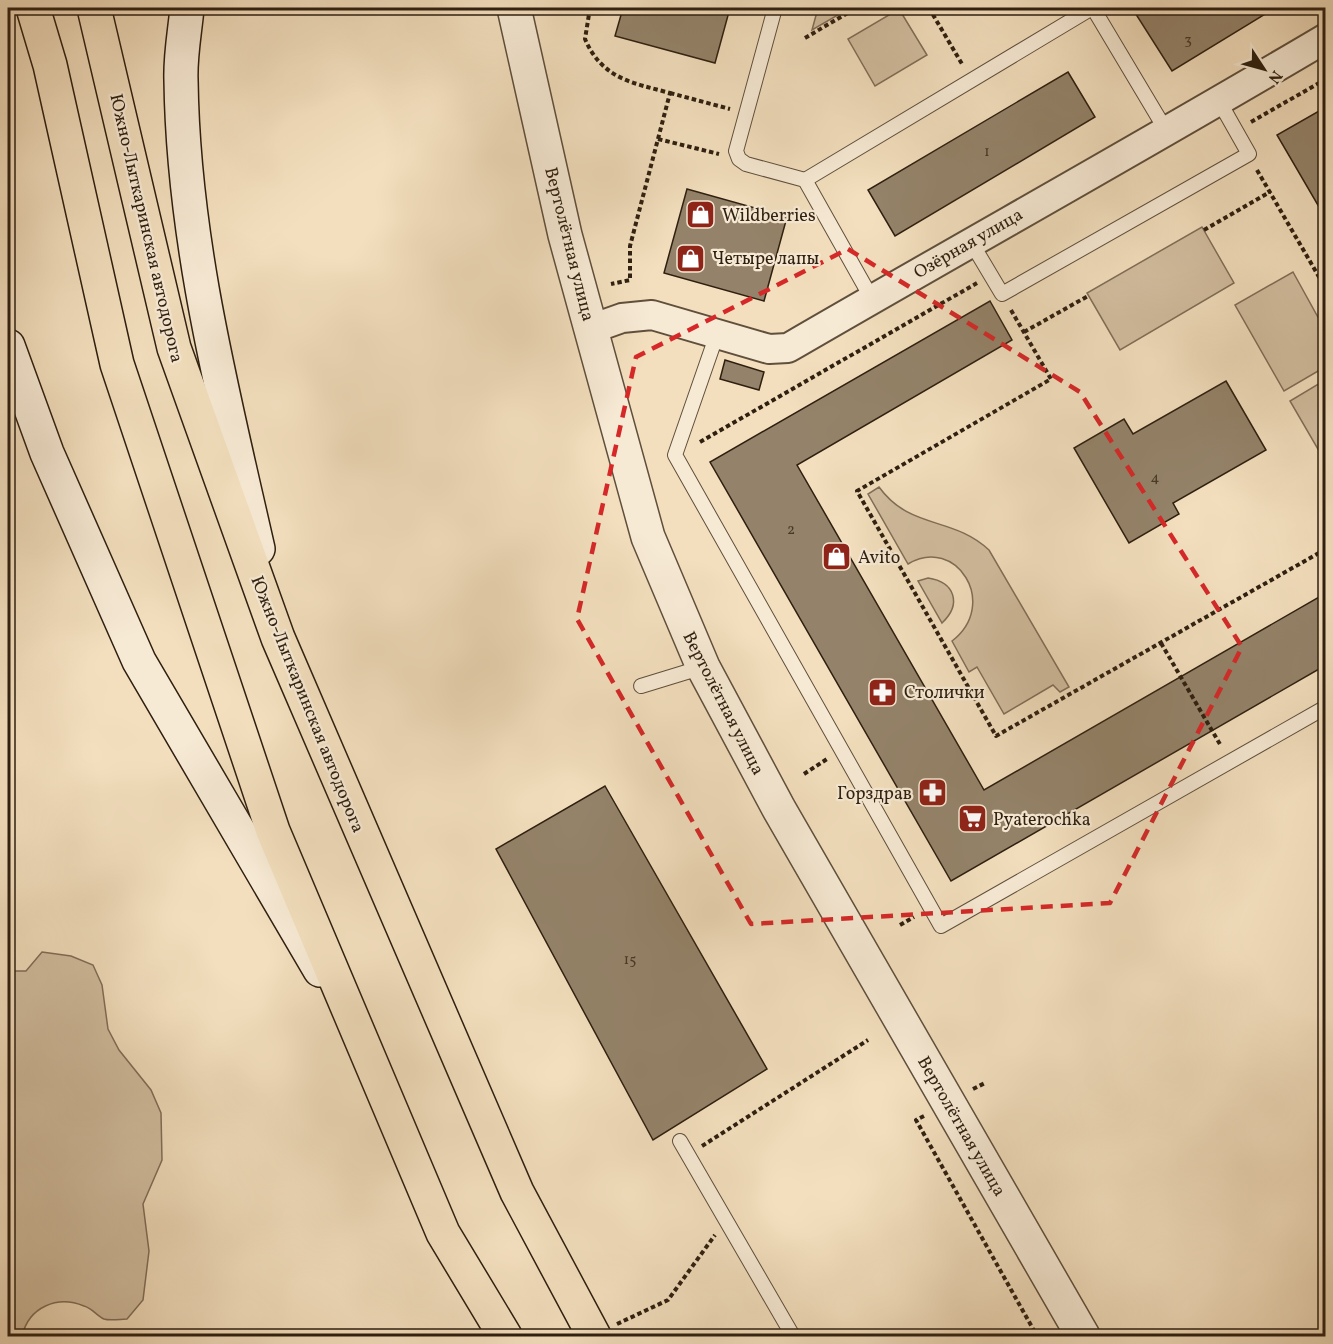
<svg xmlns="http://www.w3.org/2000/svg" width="1333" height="1344" font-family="Vollkorn,serif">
	<rect width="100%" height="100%" fill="#f3dfbe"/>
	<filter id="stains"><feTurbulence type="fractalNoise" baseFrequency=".00333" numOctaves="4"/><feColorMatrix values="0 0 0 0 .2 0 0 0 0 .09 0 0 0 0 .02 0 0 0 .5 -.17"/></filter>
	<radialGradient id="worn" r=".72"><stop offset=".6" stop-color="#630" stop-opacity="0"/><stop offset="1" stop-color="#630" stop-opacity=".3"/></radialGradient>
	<g fill="#d2bea0" stroke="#806e58" stroke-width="1.5">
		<path d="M818,8h32l-38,22z"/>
		<path d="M899,9l28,46 -52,31 -27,-47z"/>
		<path d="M1202,227l32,56 -114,67 -33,-57z"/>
		<path d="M1293,272l32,58v37l-41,24 -49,-86z"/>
		<path d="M1325,380v67l-6,4 -29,-50z"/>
		<path d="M879,487c31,43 74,29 110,63l80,137 -9,5 -7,-7 -49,29 -27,-47 -8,5 -17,-31c48,-37 4,-106 -44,-77l-40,-70z"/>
		<path d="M928,578c27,4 34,26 14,45l-24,-42z"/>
		<path d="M42,952l29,4 22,9 9,20 6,44 11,21 32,40 10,23 1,47 -19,44 6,47 -6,49 -16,19c-6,0 -17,2 -23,0 -7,-3 -12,-11 -20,-13 -27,-11 -55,1 -62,30h-14v-365h18z"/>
	</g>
	<g fill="#94836a" stroke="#2e1f10" stroke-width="1.5">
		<path d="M623,8h107l-15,55 -100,-27z"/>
		<path d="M1132,8h143l-103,63z"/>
		<path d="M1068,72l27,45 -200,119 -27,-46z"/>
		<path d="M1326,107v112l-49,-84z"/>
		<path d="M687,189l100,28 -23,84 -100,-28z"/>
		<path d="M990,301l22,39 -215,125 187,325 342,-197v72l-375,216 -241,-419z"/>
		<path d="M725,360l39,12 -5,18 -39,-11z"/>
		<path d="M1226,381l40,69 -93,53 6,11 -50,29 -55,-95 50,-29 9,15z"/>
		<path d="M605,786l162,283 -114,71 -157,-291z"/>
	</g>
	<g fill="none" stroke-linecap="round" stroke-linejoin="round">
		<defs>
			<g id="service">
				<path d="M775,8l-39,143 3,8 7,5 59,16 67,119"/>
				<path d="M1093,8l74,124"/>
				<path d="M805,180l287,-172"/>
				<path d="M971,242l31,52 247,-140 -30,-53"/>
				<path d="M717,334l-42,121 266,471 385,-219"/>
				<path d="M641,686l62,-19"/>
				<path d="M680,1141l113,195"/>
			</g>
			<path id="minor" d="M591,329l31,-11 30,-3 117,34 19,-1c179,-104 359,-204 538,-310"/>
			<path id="tertiary" d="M514,8l51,227 83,302 55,130 76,142 304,527"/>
			<g id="secondary">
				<path d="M187,8c-2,23 -7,48 -6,72 2,160 42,314 77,469"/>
				<path d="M8,346l39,107 92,208 181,309"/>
			</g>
			<g id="primary">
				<path d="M33,8l17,57 67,299 156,467 170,402 62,103"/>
				<path d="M94,8l80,340 104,290 239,554 77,144"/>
			</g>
		</defs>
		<use href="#service" stroke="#5f4f3c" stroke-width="16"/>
		<use href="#minor" stroke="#5f4f3c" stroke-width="32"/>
		<use href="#tertiary" stroke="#5f4f3c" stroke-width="36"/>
		<use href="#secondary" stroke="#2e1f10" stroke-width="36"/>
		<use href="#primary" stroke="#2e1f10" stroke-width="36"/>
		<g stroke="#2e1f10" stroke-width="4" stroke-dasharray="4.5 3" stroke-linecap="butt">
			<path d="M590,8l-5,31c17,40 48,44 85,54l-40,153v34l-19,4"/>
			<path d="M929,8l33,56"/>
			<path d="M805,38l51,-30"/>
			<path d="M670,93l60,16"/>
			<path d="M1251,122l75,-43"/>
			<path d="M658,139l61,15"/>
			<path d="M1257,170l69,119"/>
			<path d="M1204,230l66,-38"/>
			<path d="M1011,310l40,69 -194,112 139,245 330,-187"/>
			<path d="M1024,332l64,-36"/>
			<path d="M700,442l277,-159"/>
			<path d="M1161,643l60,103"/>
			<path d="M804,774l23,-15"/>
			<path d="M900,925l14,-8"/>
			<path d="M973,1089l12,-6"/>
			<path d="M924,1116l-8,4 121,216"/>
			<path d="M702,1146l166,-106"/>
			<path d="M617,1324l51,-24 47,-65"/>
		</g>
		<use href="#service" stroke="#f7ead5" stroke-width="14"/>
		<use href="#minor" stroke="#f7ead5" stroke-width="28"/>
		<use href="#tertiary" stroke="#f7ead5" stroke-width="33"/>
		<use href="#secondary" stroke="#f7ead5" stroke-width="33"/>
		<use href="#primary" stroke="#f3dfbe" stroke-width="33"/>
	</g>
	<path fill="none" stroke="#d62828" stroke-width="4.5" stroke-dasharray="12 8" stroke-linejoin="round" d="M848,249l232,143 162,255 -132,256 -359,21 -174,-305 59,-262z"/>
	<defs>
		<symbol id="shop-square" viewBox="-11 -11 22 22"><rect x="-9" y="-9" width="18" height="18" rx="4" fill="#8f2418" stroke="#f7ead5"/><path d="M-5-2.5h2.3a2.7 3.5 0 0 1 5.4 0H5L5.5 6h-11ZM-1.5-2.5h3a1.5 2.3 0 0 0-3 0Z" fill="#fff"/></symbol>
		<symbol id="pharmacy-square" viewBox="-11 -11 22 22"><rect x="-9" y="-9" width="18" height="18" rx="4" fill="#8f2418" stroke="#f7ead5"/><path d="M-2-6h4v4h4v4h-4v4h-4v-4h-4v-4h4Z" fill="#fff"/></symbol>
		<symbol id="supermarket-square" viewBox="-11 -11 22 22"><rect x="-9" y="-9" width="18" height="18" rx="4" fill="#8f2418" stroke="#f7ead5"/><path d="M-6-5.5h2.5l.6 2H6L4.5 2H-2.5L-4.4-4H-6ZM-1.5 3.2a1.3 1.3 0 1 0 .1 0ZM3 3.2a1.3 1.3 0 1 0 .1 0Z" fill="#fff"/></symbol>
	</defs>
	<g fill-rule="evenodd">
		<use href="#shop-square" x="684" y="198" width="33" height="33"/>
		<use href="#shop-square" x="674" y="242" width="33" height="33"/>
		<use href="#shop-square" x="820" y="540" width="33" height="33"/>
		<use href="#pharmacy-square" x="866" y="676" width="33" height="33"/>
		<use href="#pharmacy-square" x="916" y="776" width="33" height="33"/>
		<use href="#supermarket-square" x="956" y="802" width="33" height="33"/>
	</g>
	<g text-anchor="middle" stroke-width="4.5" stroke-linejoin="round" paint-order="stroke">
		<g font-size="15" fill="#483826">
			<text x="1188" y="44">3</text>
			<text x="987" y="156">1</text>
			<text x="1155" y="482">4</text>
			<text x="791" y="534">2</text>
			<text x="630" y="964">15</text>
		</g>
		<g font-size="18" fill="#2e1f10" stroke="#f7ead5" text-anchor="start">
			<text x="722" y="221">Wildberries</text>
			<text x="712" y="264">Четыре лапы</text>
			<text x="858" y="563">Avito</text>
			<text x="904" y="698">Столички</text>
			<text x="912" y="799" text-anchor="end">Горздрав</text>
			<text x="993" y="825">Pyaterochka</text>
		</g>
		<g font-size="18" fill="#2e1f10" stroke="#f7ead5">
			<text transform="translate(147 228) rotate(77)" y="6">Южно-Лыткаринская автодорога</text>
			<text transform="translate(968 243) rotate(-30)" y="6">Озёрная улица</text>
			<text transform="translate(570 244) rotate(76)" y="6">Вертолётная улица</text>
			<text transform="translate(724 703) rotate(63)" y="6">Вертолётная улица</text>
			<text transform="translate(308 704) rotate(68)" y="6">Южно-Лыткаринская автодорога</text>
			<text transform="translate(962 1126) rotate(60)" y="6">Вертолётная улица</text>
		</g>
	</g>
	<rect width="1333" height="1344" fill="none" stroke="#f3dfbe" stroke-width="30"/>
	<rect x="9" y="9" width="1315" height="1326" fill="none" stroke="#2e1f10" stroke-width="3"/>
	<rect x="15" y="15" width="1303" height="1314" fill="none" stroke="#2e1f10" stroke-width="1.5"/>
	<g transform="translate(1264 69) rotate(126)" stroke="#f7ead5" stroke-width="4.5" paint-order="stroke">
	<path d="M0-4.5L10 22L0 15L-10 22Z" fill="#2e1f10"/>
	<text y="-9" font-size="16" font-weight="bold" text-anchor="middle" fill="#2e1f10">N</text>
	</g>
	<rect width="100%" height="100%" filter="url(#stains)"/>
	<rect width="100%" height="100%" fill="url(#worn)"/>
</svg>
